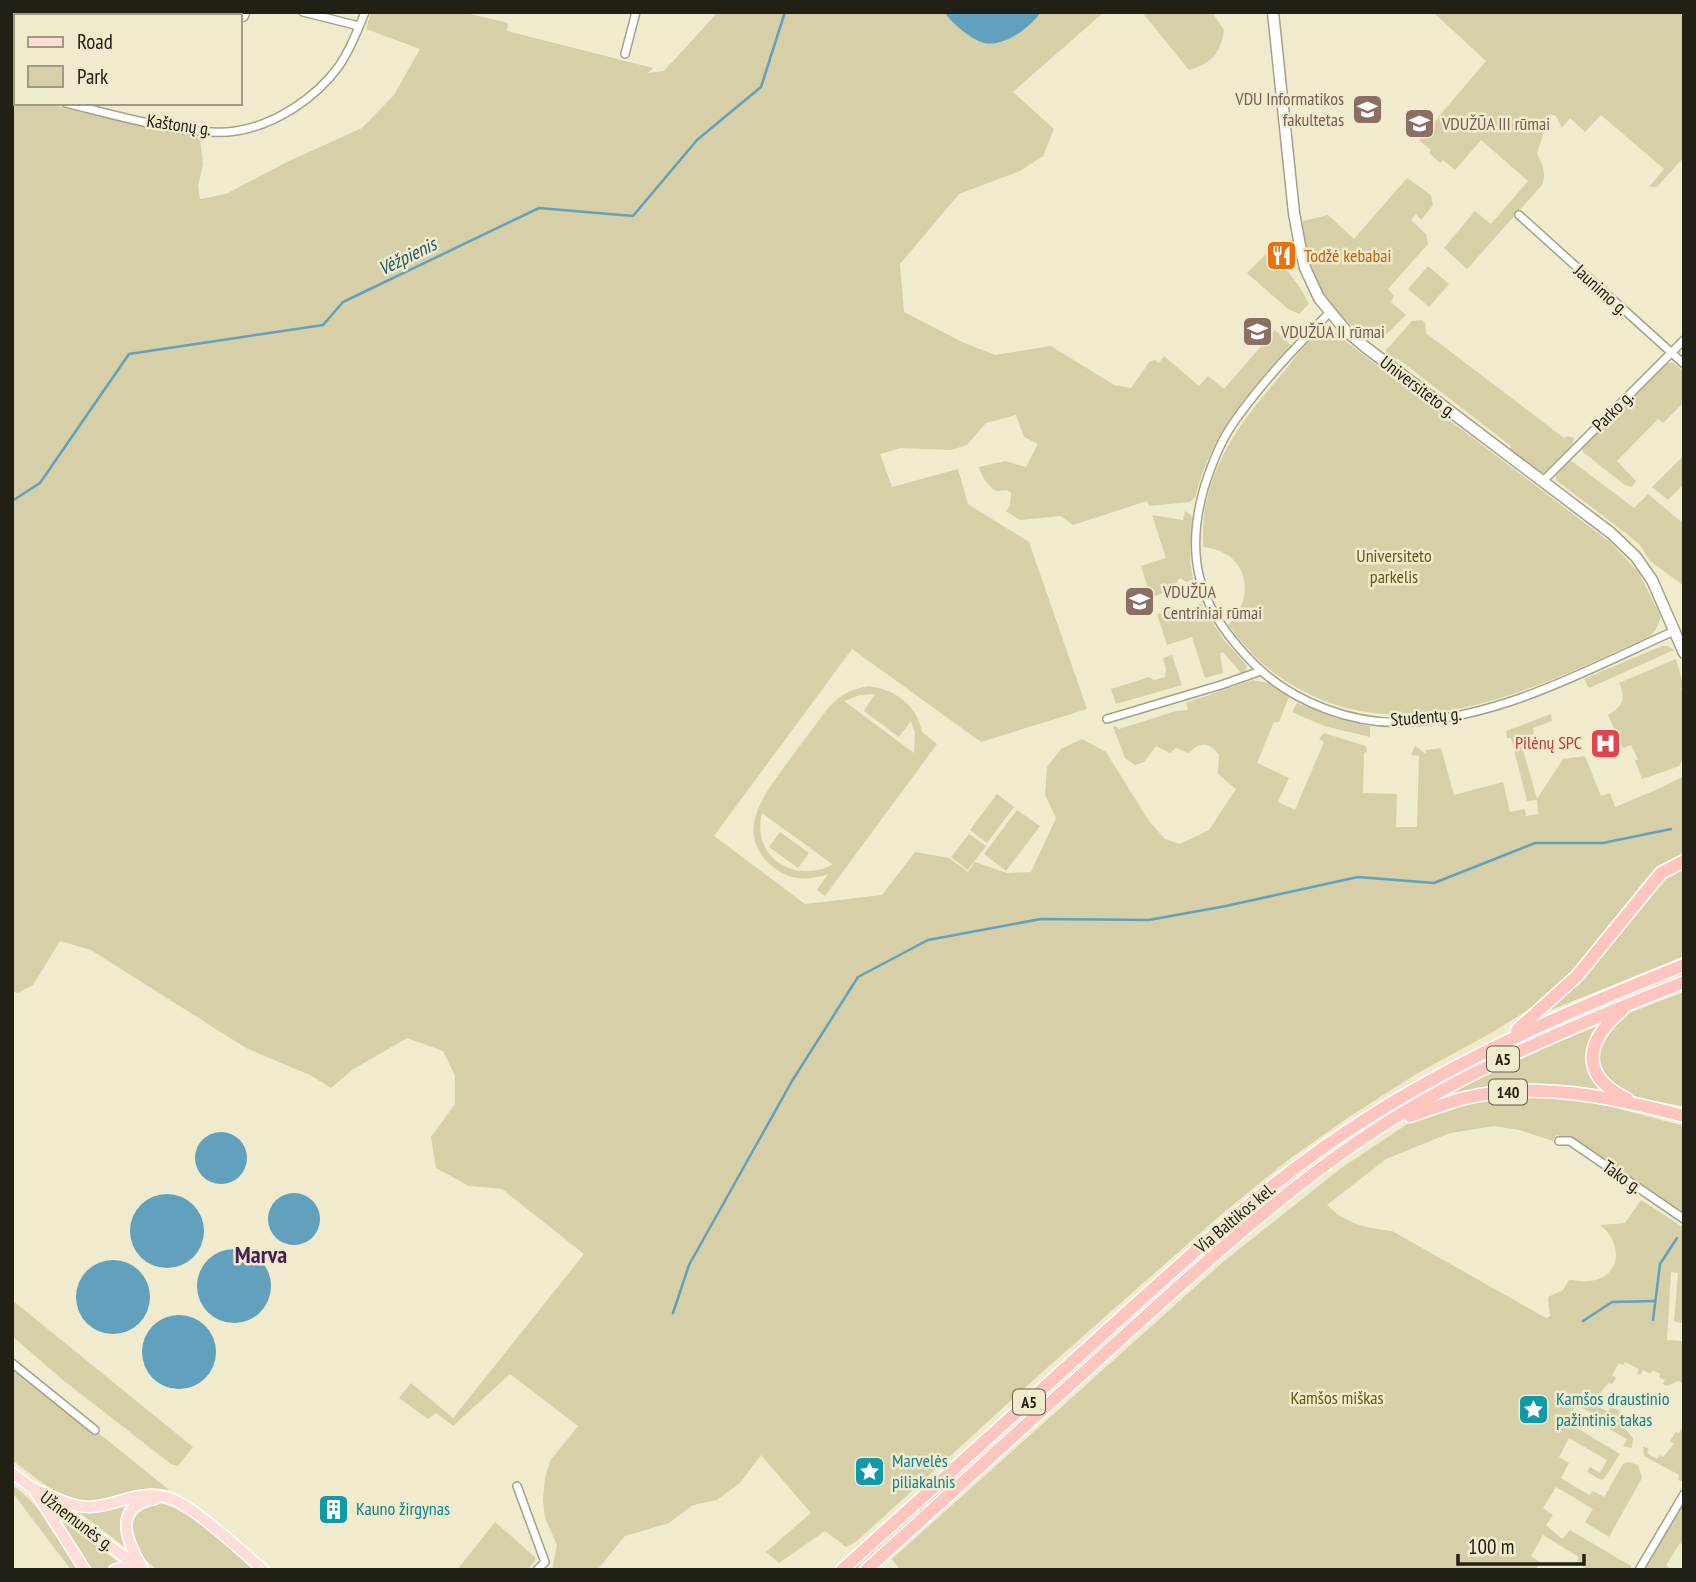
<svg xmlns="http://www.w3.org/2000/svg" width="1696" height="1582" font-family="'PT Sans Narrow',sans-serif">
	<rect width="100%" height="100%" fill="#f0ebcd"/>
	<g fill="#d6cfa7" fill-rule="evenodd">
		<path d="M371,12h91l46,11 -1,8 146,37 -5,5 16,-2 54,-59h226l3,4 56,24 22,-11 16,-17h63l-91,80 41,37 -11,27 -23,15 -61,23 -59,70 4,48 58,30 33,13 56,-9 63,39 17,3 19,-27 5,-1 4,3 5,-7 35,30 9,-10 16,13 51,-59 16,15c-43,48 -79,88 -96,152l-5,5 -41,4 -2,-5 -74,24 -12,-9 -41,4 -14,-9 4,-5 1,-13 -4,-3 -11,1c-8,-5 -15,-15 -17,-24l26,-6 21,6 12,-23 -14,-7 -8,-22 -30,8 -19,22 -16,5 -50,-2 -21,6 12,33 66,-18 10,35 61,38 58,167 -106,33 -129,-93 -138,187 91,68 77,-9 33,-43 34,6 19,14 7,-10 32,11 24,-1 25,-54 -11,-23 2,-28 14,-18 21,-10 24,13 43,69 16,18 15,5 29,-14 27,-41 -18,-15 1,-19c-10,-13 -18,-14 -30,-2l-13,-5 -6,5 -14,-7 -12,16 -9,3 -10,-7 -12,-31 2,-1 4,3 57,-18 12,-1 -2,-7 67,-23 14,3 22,14 -10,25h-5l-17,41 32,15 -11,24 17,8 29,-68 -5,-3 5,-6 42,13 1,6 -3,1 -1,40 34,1 -1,33h21l2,-71 -8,-1 4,-9 11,8v-4l15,-2 13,47 49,-13 7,30 15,-3 1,7 12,-2 -1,-14 -10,1 -16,-63h-4l-1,-7 45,-17 1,7 -19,7 1,6 -14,5 17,60 26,-40 22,-3 16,40 9,-3 5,14 43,-18 26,-13v79l-18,8 -16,11 -79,98 -32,31 -46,29 -77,42 -67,43 -61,43 -72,59 -176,155 -183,167 -11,6 -21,-16 -46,32 -13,-11 45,-39 -50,-58 -21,28 -23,17 -24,5 -24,18 -44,13 -28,34h-45l5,-25 -12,-27 -2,-18 2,-22 5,-17 28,-35 -68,-52 -57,52 -17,-13 -8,6 -29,-21 12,-15 42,35 131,-164 -82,-65 -33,-3 -33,-18 -5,-31 24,-33v-28l-12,-25 -36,-13 -55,32 -21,18 -21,-13 -64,-27 -155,-98 -31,-9 -27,44 -15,8 -6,-2v-896l4,1v7h28l156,35 3,27 -5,21 2,13 26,-5 63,-33 73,-33 32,-33 26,-46 -54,-20z"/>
		<path d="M1142,12h70l12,18c-4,24 -12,33 -35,40z"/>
		<path d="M1433,12h251v145l-27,30h-8l15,-18 -63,-54 -16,17 -15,-14 -8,10 -6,-12 -6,-2 -13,39c5,12 10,20 5,32l-75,84 -23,-21 31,-37 16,13 37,-43 -47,-41 -26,30 -12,-10 -3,3 -11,-10 2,-3 -12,-10 67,-79z"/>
		<path d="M1407,178l24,17 2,10 -12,15 -5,-6 -5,6 15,14 2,10 -40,45 6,7 -3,6 15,13 -19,19 -9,-7 -5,5c-45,-3 -70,-72 -70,-111l25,-6 26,24z"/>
		<path d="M1270,250c14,17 30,34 39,54l-10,10 -11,-5 -41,-36z"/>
		<path d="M1428,266l21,18 -20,23 -21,-18z"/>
		<path d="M1422,320l3,3 1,10 138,105 3,-2 7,2 -1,6 -29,29 -4,-1 -30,-23 1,-3 -114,-88 -3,3 -8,-9v-2l26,-29z"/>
		<path d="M1328,328l283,215 28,30 22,44 -5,12 -6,7c-122,56 -265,129 -386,29 -13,-12 -25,-26 -36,-40 30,-30 19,-74 -25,-78 0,-15 0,-30 3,-44 13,-57 44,-91 80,-134 11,-13 26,-37 42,-41z"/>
		<path d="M1667,363h6l11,9v30l-21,21 -5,-4 -41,42 19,20 -4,6 -7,-2 -42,-33 -1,-4z"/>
		<path d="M1684,455v29l-16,16 -16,-13z"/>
		<path d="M1569,459l65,49 14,-14 36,30v62l-35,-26 -9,-15 -13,-11 -71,-54v-7z"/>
		<path d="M1185,511l6,4 1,3 -2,43 3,18 -6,3 -7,-4 -10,12 -19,8 -10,-32 25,-8 -14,-43 31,5z"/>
		<path d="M1200,603l24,37 23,26 -2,7 -3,1 -19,-22 -3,2 3,19 -18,5 -13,-41 -25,8 -10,-31 22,-4 14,6 1,-9z"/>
		<path d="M1662,646h6l6,4 -85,38 -5,-9z"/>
		<path d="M1172,655l10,30 -66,19 -5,-15 38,-12 5,3 11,-3 1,-8 -3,-11z"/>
		<path d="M1676,659l8,28 -3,1 3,6v63l-5,9 -5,2 -32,11 -7,-18 3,-2 -7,-14 -8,3 -15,-33c14,-7 19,-17 11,-32z"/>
		<path d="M869,686c27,4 48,19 53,46l15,12 -112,152 -8,-6 11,-16c-20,7 -39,7 -56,-8 -41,-35 -4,-76 18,-107 13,-18 26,-35 39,-52 12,-13 23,-18 40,-21zM875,694l-11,17 35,26 12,-16 4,12 -1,20 -70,-52 16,-6zM762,813l70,51v1c-38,19 -81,-8 -70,-52z"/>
		<path d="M1297,703l38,15 35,8v11l-46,-11 -32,-14z"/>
		<path d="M997,794l17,13 -27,36 -17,-13z"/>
		<path d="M1017,810l23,16 -34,45 -22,-17z"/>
		<path d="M780,832l29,21 -11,15 -29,-21z"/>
		<path d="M969,834l17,12 -18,24 -17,-13z"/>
		<path d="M1684,866v90l-138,56 18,-15 29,-32 72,-88z"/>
		<path d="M1684,971v5l-296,141 -215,168 -315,285h-7c88,-80 177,-161 266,-241 84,-75 167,-152 262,-212 96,-60 200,-104 305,-146z"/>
		<path d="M1684,992v114l-84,-13 -104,-5 -53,10c78,-42 159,-75 241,-106z"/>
		<path d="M1519,1096l66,4 99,26v88l-111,-75 -17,-4 -3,6 -34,-11 -25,-4 -44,7 -64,26 -59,46c19,19 39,23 65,26l154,87 4,-2 -2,-19 15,-7 6,-10c11,1 23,3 34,-3 21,-12 14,-40 -3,-52l25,-2 16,-23 43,28v96l-10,-3 4,-48 -7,-1 -4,68 15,1 2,-5v45l-2,2 -4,-2 -11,5 -4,-2 2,-4 -6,-3 1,-3 -7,-4 -3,4 -7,-4 -3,5 -3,-1 2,-5 -14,-7 -2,3 -4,-2 -7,12 4,3 -4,6 -4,-1 -10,13 4,2 -4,8 10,6 2,-4 10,2c-5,13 6,19 13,28l-1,10 -9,-2 4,-7 -25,-14 1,-4 -27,-17 -9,18 53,32 -16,25 -3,1 -14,-8 3,-5 10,6 7,-13 -38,-22 -10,19 10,6 -8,15 28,17 4,-4 11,6 19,-33 5,-2 10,3 4,13 -33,59 -24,-15 8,-13 -37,-22 -13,21 10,7 -7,10 16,14 8,-9 61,36v4h-42l-13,-7 3,-6 -36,-22 -12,21 9,6 -4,8h-636l-8,-11 331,-297 117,-93 69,-46 27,-12 46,-11z"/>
		<path d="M12,1300l181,147 -15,19 -7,-2 -108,-84 -51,-44z"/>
		<path d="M12,1363l157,127c-34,-7 -45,10 -75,13 -30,2 -59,-27 -82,-43z"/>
		<path d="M1683,1427h1v55l-6,-2 1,-5 -35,-19 -1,-10 6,3 -2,4 10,6 3,-4 3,2 11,-13 -4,-3 6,-9 3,1z"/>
		<path d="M12,1485c31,22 49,54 69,85h-10l-59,-78z"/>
		<path d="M139,1498c-19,17 -20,25 -14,49l-49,-37 20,2z"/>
		<path d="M153,1503c32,-1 78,46 104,67h-100c-7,-7 -16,-13 -21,-21 -13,-19 -2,-39 17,-46z"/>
		<path d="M1684,1503v42l-4,-2 -14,22 6,5h-29z"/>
		<path d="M62,1522l4,2 55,40 -14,6h-18l-28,-46z"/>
		<path d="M495,1522l40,35v4l-8,9h-70z"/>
	</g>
	<g fill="#62a1bd">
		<path d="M944,12h97c-11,16 -37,35 -57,31 -14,-4 -32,-20 -40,-31z"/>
		<circle cx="221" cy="1158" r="26"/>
		<circle cx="294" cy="1219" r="26"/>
		<circle cx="167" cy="1231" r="37"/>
		<circle cx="234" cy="1286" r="37"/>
		<circle cx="113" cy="1297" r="37"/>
		<circle cx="179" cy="1352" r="37"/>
	</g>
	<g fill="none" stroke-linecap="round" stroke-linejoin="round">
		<g stroke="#62a1bd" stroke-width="2.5">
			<path d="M12,501l28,-18 89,-129 194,-29 20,-23 196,-94 94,8 64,-76 64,-53 24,-75"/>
			<path d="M673,1313l16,-48 103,-184 66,-104 70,-37 113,-21 108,1 77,-14 132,-29 76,6 101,-40h68l68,-14"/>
			<path d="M1653,1320l7,-56 17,-26"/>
			<path d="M1583,1321l29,-19 43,-1"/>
		</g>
		<defs>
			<g id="street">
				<path d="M207,12l12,4"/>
				<path d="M303,12l56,14"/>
				<path d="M140,16l2,-4"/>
				<path d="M240,18l4,-1 2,-5"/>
				<path d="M625,54l11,-42"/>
				<path d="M66,103c45,11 126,35 170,28 39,-6 80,-33 103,-65 11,-16 19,-36 26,-54"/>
				<path d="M1519,215l165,149"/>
				<path d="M1329,313c-34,35 -69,71 -97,112 -13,19 -21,41 -28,63 -21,74 -3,123 51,177 39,38 100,61 155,57 95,-6 179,-53 264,-91"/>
				<path d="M1542,482l142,-142"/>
				<path d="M1107,719l114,-34 40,-14"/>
				<path d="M1559,1141h11l114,78"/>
				<path d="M12,1363l83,67"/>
				<path d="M517,1486l28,76 -8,8"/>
				<path d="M1639,1570l45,-76"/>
			</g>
			<path id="secondary" d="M1273,12l21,201 7,38 4,17 14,30 27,33 18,15 247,187 25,24 16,23 32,73"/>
			<g id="primary">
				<path d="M12,1473l130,97"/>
				<path d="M33,1488c17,7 37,19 56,19 30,-1 48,-19 80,-9 24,7 73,54 95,72"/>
				<path d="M36,1493l49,77"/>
				<path d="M142,1567c-15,-25 -31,-61 13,-68"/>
				<path d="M114,1570l10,-3 10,3"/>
			</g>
			<g id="highway">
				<path d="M1622,1010c-36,31 -44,65 5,89"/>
				<path d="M1517,1030l60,-54 84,-103 23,-12"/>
				<path d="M1410,1116c17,-6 34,-12 51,-17 74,-19 151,-2 223,17"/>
				<path d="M842,1570c95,-85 188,-170 282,-255 77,-69 154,-141 242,-196 100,-64 208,-110 318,-154"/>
				<path d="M866,1570c82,-75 165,-149 247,-224 86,-78 172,-158 270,-221 94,-60 198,-102 301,-143"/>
			</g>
		</defs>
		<use href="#street" stroke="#a6a185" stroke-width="10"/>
		<use href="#secondary" stroke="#a6a185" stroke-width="13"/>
		<use href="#primary" stroke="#fff" stroke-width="13"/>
		<use href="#highway" stroke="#fff" stroke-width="15"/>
		<use href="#street" stroke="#fff" stroke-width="7"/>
		<use href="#secondary" stroke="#fff" stroke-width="10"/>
		<use href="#primary" stroke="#fedcd8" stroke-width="10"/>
		<use href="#highway" stroke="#fdc5be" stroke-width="12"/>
	</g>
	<defs>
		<symbol id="university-square" viewBox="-11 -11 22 22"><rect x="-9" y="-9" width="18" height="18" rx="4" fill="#8d6e63" stroke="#f0ebcd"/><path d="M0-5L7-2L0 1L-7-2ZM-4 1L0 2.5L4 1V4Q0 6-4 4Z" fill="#fff"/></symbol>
		<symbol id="restaurant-square" viewBox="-11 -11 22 22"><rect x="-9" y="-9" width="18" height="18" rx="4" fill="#e8710a" stroke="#f0ebcd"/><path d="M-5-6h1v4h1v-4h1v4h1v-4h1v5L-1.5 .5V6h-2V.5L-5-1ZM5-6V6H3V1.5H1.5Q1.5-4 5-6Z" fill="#fff"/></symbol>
		<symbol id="hospital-square" viewBox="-11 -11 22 22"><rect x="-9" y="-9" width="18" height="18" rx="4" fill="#e0444e" stroke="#f0ebcd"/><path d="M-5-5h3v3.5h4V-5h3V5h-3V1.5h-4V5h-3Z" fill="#fff"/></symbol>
		<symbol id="sight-square" viewBox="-11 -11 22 22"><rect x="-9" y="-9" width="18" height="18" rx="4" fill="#0f9aa8" stroke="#f0ebcd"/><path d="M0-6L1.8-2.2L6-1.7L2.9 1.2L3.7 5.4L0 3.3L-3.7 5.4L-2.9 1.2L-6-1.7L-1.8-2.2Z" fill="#fff"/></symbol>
		<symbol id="building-square" viewBox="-11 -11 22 22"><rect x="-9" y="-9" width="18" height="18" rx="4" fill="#0f9aa8" stroke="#f0ebcd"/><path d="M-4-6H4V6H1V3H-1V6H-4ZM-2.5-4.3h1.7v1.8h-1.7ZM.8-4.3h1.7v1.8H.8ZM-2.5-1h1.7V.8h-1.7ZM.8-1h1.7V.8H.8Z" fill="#fff"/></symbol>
	</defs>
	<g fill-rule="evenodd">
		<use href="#university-square" x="1350" y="92" width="35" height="35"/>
		<use href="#university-square" x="1402" y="106" width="35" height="35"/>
		<use href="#restaurant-square" x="1264" y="238" width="35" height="35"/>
		<use href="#university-square" x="1240" y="314" width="35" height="35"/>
		<use href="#university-square" x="1122" y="584" width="35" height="35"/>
		<use href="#hospital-square" x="1588" y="726" width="35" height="35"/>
		<use href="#sight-square" x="1516" y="1392" width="35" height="35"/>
		<use href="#sight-square" x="852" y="1454" width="35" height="35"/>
		<use href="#building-square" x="316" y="1492" width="35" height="35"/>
	</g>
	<g text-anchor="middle" stroke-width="5" stroke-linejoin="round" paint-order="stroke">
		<g fill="#f0ebcd" stroke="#605d4c" stroke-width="2">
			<rect x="1487" y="1046.5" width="32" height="25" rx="5"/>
			<rect x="1489" y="1079.5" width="38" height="25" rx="5"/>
			<rect x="1013" y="1389.5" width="32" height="25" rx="5"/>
		</g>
		<g font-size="16" font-weight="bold" fill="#222015">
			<text x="1503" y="1065">A5</text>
			<text x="1508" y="1098">140</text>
			<text x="1029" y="1408">A5</text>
		</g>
		<g font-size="18" fill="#785e54" stroke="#f0ebcd" text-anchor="start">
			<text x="1344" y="105" text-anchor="end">VDU Informatikos<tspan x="1344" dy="21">fakultetas</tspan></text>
			<text x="1442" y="130">VDUŽŪA III rūmai</text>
			<text x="1281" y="338">VDUŽŪA II rūmai</text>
			<text x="1163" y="598">VDUŽŪA<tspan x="1163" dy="21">Centriniai rūmai</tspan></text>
		</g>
		<g font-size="18" fill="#222015" stroke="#f0ebcd">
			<text transform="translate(179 125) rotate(8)" y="6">Kaštonų g.</text>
			<text transform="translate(1601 290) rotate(42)" y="6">Jaunimo g.</text>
			<text transform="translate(1418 387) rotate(37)" y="6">Universiteto g.</text>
			<text transform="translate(1613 411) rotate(-45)" y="6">Parko g.</text>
			<text transform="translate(1426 717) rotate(-5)" y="6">Studentų g.</text>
			<text transform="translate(1622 1177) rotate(35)" y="6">Tako g.</text>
			<text transform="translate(1235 1218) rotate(-40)" y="6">Via Baltikos kel.</text>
			<text transform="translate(77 1521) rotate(37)" y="6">Užnemunės g.</text>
		</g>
		<g font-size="18" fill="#c56008" stroke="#f0ebcd" text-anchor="start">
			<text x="1304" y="262">Todžė kebabai</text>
		</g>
		<g font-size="18" fill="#635814" stroke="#f0ebcd">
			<text x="1394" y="562">Universiteto<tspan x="1394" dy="21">parkelis</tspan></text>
			<text x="1337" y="1404">Kamšos miškas</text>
		</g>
		<g font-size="18" fill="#be3a42" stroke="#f0ebcd" text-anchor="end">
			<text x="1582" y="749">Pilėnų SPC</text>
		</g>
		<g font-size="18" fill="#0d838f" stroke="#f0ebcd" text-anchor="start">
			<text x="1556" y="1405">Kamšos draustinio<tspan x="1556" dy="21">pažintinis takas</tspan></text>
			<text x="892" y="1467">Marvelės<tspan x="892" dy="21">piliakalnis</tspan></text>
			<text x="356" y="1515">Kauno žirgynas</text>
		</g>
		<g font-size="19" font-style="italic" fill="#22556a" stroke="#f0ebcd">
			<text transform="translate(407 256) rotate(-26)" y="7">Vėžpienis</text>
		</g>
		<g font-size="24" font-weight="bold" fill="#491f53" stroke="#f0ebcd">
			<text x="261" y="1263">Marva</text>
		</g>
	</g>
	<rect width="1696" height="1582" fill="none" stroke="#222015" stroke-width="28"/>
	<rect x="14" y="14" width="228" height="91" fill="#f0ebcd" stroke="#9e9a83" stroke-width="2"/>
	<rect x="28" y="37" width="35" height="10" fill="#fedcd8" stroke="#9e9a83" stroke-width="2"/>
	<text x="77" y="49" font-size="21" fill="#222015">Road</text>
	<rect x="28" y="66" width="35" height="21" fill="#d6cfa7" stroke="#9e9a83" stroke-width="2"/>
	<text x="77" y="84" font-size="21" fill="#222015">Park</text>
	<path d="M1458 1554v10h126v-10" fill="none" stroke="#222015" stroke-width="3.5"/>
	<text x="1468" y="1554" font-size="21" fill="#222015" stroke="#f0ebcd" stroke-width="5" paint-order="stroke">100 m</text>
</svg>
